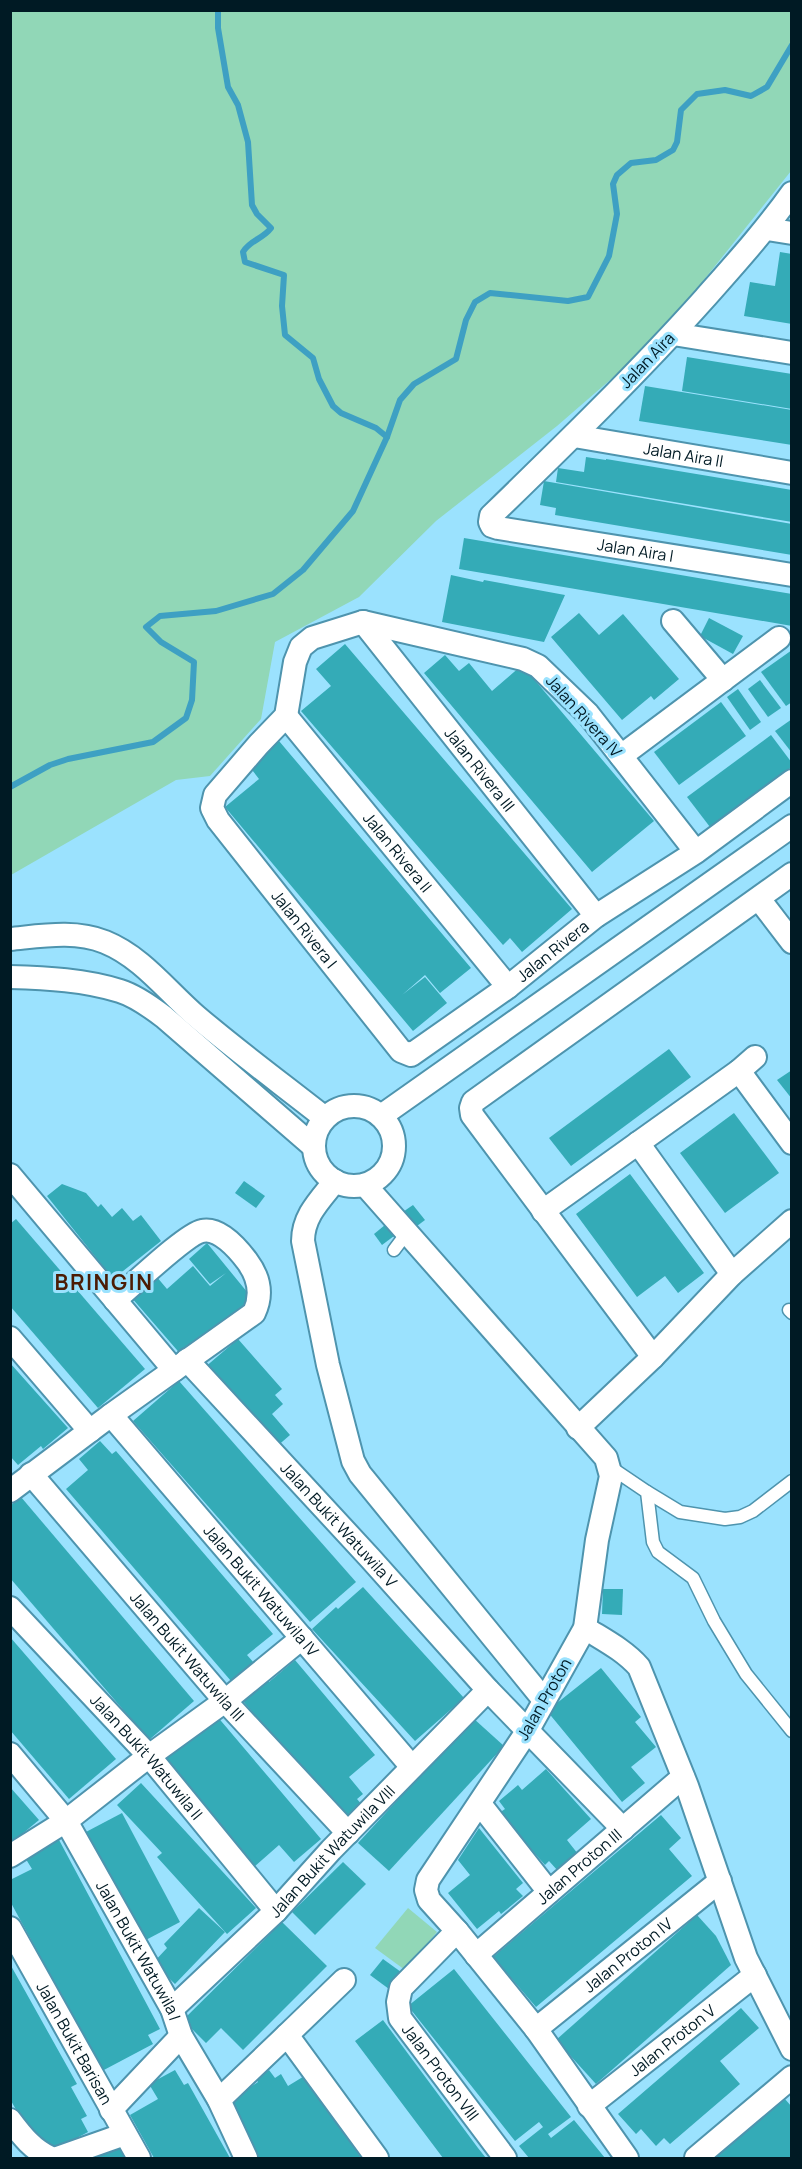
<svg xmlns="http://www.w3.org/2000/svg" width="802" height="2169" font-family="Manrope,sans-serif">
	<rect width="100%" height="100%" fill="#9be2fe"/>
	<g fill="#91d7b7">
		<path d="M11,11h780v160l-136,170 -98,85 -121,95 -77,76 -84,45 -14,77 -51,57 -34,4 -165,95z"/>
		<path d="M408,1908l29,24 -32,38 -30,-22z"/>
	</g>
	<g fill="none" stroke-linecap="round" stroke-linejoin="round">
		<g stroke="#3ea0c3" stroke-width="6">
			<path d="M218,10v18l10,59 10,18 10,37 4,63 5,9 14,14c-8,11 -21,12 -28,24l2,10 39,13 -2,31 3,29 28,23 6,21 14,27 8,7 35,15 11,9"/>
			<path d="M10,787l40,-22 18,-6 85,-17 33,-24 6,-18 2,-38 -33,-20 -15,-15 14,-11 56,-5 57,-17 30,-24 50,-59 34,-74 13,-37 14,-16 42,-25 10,-39 9,-18 15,-9 78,8 20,-4 21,-41 8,-42 -4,-30 4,-9 14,-12 25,-3 17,-10 4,-8 4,-32 16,-16 28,-4 26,6 16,-9 25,-42"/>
		</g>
	</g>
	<g fill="#34abb7">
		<path d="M780,252l12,2v70l-48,-8 6,-34 25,4z"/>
		<path d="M687,357l105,17v35l-110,-18z"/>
		<path d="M645,386l147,24v35l-153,-24z"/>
		<path d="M586,457l20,3v-1l186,31v32l-236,-40 2,-14 26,4z"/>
		<path d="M544,481l248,43v31l-237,-40 1,-7 -16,-3z"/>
		<path d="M464,538l328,56v32l-333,-57z"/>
		<path d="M451,575l32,7 1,-2 81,15 -21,47 -102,-20z"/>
		<path d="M579,613l20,22 24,-21 56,65 -25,21 -3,-4 -29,24 -71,-83z"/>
		<path d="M709,618l34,18 -10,18 -33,-18z"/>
		<path d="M345,644l227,265 -50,43 -12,-14 -7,7 -202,-234 30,-25 -15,-17z"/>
		<path d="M792,650v52l-6,4 -25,-34z"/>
		<path d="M445,655l14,16 10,-8 23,28 30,-26 132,156 -62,51 -168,-199z"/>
		<path d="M760,680l21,28 -13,9 -20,-28z"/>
		<path d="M738,689l23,33 -11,8 -23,-33z"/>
		<path d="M721,702l25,34 -67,49 -25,-33z"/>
		<path d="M792,719v34l-17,-22z"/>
		<path d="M771,735l21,28v4l-82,60 -23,-30z"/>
		<path d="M279,741l192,227 -31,25 -15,-18 -23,20 23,-18 22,26 -34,28 -188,-224 34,-28 -10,-13z"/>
		<path d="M669,1049l22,28 -120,89 -22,-28z"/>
		<path d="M792,1070v29l-15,-19z"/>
		<path d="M734,1113l45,60 -54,40 -45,-60z"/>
		<path d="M630,1174l74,99 -26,20 -13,-17 -28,21 -61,-83z"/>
		<path d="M244,1181l21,15 -9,12 -21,-15z"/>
		<path d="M62,1184l24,9 12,14 3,-3 11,13 10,-9 11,13 8,-6 20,26 -48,38 -66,-83z"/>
		<path d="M413,1205l12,15 -16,12 -12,-16z"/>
		<path d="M16,1219l129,150 -47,39 -88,-102v-82z"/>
		<path d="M385,1225l9,11 -12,9 -8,-11z"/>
		<path d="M207,1243l45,55 -69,59 -52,-60 25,-21 11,13 26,-23 17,20 16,-13 -16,11 -21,-25z"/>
		<path d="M238,1339l44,50 -7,6 8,9 -11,10 18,21 -15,13 -71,-80z"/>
		<path d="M10,1363l58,65 -25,21 -2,-3 -23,19 -8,-9z"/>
		<path d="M179,1381l177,201 -46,40 -177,-201z"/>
		<path d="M100,1441l12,13 4,-3 157,183 -26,21 7,8 -23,18 -165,-192 22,-19 -9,-11z"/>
		<path d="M21,1497l173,204 -45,39 -139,-162v-72z"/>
		<path d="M363,1587l101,111 -49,43 -103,-112 24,-22 2,2z"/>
		<path d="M603,1589h20l-1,26 -20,-1z"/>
		<path d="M10,1637l106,122 -47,40 -59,-69z"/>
		<path d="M295,1660l80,95 -26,22 14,17 -6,5 6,7 -16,13 -8,-4 -97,-115 25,-21 2,3z"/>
		<path d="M601,1668l40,49 -6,5 21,25 -25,20 14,16 -23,19 -75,-91z"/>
		<path d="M216,1715l105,124 -27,23 -15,-17 -25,22 -92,-107z"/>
		<path d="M473,1718l31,28 -115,125 -31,-28z"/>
		<path d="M546,1769l45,50 -24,21 11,14 -20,17 -9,-10 -4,4 -46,-52 6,-4 -6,-8 19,-16 4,5z"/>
		<path d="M141,1783l115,125 -29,26 -70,-77 5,-4 -45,-48z"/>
		<path d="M10,1787l29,33 -29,24z"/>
		<path d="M122,1813l58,109 -38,20 -58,-109z"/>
		<path d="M661,1815l20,23 -12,11 23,27 -156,131 -43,-50z"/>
		<path d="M479,1828l44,55 -7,6 7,7 -22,18 -2,-3 -22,18 -29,-36 22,-18 -12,-15z"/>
		<path d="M58,1838l102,191 -12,6 5,9 -51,27 -92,-170v-21l22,-11 -8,-13z"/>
		<path d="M343,1862l23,22 -51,51 -23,-23z"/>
		<path d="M199,1908l26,24 -50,52 -22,-21 14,-15 -3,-4z"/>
		<path d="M697,1915l19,21 15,29 -135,119 -40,-44z"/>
		<path d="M282,1922l45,44 -84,84 -22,-22 -15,15 -23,-23z"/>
		<path d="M383,1959l18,13 -12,17 -19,-14z"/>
		<path d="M10,1964l67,120 -6,3 16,29 -6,3 7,13 -41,22 -15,-16 -22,-39z"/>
		<path d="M454,1969l117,148 -23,17 3,4 23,-18 31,38h-76l-10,-12 24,-19 -4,-5 -24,19 -107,-135z"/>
		<path d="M741,2008l18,20 -39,33 20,23 -70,60 -6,-6 -8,8 -15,-17 -5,5 -18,-20z"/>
		<path d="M383,2020l95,128 8,10h-43l-88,-117z"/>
		<path d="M175,2070l9,15 4,-2 42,75h-76l-24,-43 28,-16 -9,-15z"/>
		<path d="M269,2070l6,8 6,-4 7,12 18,-11 55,83h-103l-29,-44 -1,-12 30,-20 -2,-3z"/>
		<path d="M784,2098l8,9v51h-78z"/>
		<path d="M115,2139l12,19h-43z"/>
	</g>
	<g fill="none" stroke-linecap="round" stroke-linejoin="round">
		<defs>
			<g id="lane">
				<path d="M394,1250l12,-16"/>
				<path d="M789,1310l3,3"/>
				<path d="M610,1467l37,25 6,50 5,10 35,26 21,43 32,53 46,57"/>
				<path d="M647,1492l33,20 45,7 15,-2 13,-6 39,-30"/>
			</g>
			<g id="street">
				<path id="s1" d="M792,193c-27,38 -57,71 -87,105 -68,76 -141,147 -214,218l-1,6 2,4 6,2 294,47"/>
				<path d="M767,229l25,4"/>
				<path d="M673,334l119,19"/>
				<path id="s2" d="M574,436l218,37"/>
				<path d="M673,621l50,59"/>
				<path id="s3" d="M363,622l233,294"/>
				<path id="s4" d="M286,716l222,271"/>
				<path d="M621,756l158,-118"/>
				<path id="s5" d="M696,852l-108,-138 -50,-48 -15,-7 -160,-37 -51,16 -11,9 -6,15 -9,54 -27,28 -44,51 -3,13 6,12 183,231 10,4 97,-68 88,-71 100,-64 96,-71"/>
				<path d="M792,874l-319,228 -2,6 1,7 181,242 79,-83 60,-53"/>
				<path d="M759,899l33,43"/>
				<path d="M10,939c32,-3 65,-9 95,3 37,15 62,49 91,74 42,36 86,68 129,102"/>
				<path d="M10,977c37,1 75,3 110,14 16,5 31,16 44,26l150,130"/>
				<path d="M739,1071l53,72"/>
				<circle cx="354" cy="1146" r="40"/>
				<path d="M381,1116l411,-290"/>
				<path d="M638,1143l94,131"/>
				<path d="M10,1175l164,195"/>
				<path d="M335,1181c-15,19 -32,35 -32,60l25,124 25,96 7,13 184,226"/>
				<path d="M365,1185l241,273 5,18 -14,64 -12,88 -57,102 -100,150 -2,10 3,10 28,31 79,98 91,129"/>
				<path d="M543,1211l196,-140 16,-14"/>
				<path d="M10,1338l80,93"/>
				<path id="s6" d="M187,1360l183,198 118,132 135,139"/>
				<path id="s7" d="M111,1415l301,352"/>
				<path d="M578,1428l75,-71"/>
				<path id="s8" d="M31,1474l194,227 123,132"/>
				<path d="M10,1491l101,-76 143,-102c9,-19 5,-36 -7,-52 -9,-12 -28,-34 -45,-30 -16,3 -71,56 -87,69"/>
				<path id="s9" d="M10,1608l139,148 127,155"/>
				<path d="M585,1628c19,12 39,22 54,39l48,119 59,172 46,91"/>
				<path id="s10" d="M10,1754l56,67 106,188 9,27 38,64 27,58"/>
				<path d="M480,1804l69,88"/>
				<path d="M10,1856l56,-35 83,-65 76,-55 77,-63"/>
				<path id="s11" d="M10,1928l129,230"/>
				<path id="s12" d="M457,1931l-56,57 -3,14 2,16 105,140"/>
				<path id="s13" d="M476,1955l207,-178"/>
				<path id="s14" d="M172,2009l104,-98 55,-61 157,-160"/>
				<path id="s15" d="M536,2029l184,-148"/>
				<path d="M287,2035l57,-55"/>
				<path d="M219,2100l68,-65 90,123"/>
				<path id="s16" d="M589,2106l166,-131"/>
				<path d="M111,2110l70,-74"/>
				<path d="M10,2120c12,16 23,30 41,38"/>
				<path d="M57,2158l68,-24"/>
				<path d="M696,2158l96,-81"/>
			</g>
		</defs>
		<use href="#lane" stroke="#4e94ae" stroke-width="15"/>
		<use href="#street" stroke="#4e94ae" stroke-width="26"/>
		<use href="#lane" stroke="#fff" stroke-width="12"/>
		<use href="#street" stroke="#fff" stroke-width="22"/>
	</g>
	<g text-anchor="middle" stroke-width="6" stroke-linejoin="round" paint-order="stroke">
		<g font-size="16" fill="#001a24" stroke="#9be2fe">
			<text transform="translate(647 360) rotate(-46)" y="6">Jalan Aira</text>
			<text dy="6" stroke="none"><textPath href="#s2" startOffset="111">Jalan Aira II</textPath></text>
			<text dy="6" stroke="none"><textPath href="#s1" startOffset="598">Jalan Aira I</textPath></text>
			<text transform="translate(584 716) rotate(48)" y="6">Jalan Rivera IV</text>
			<text dy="6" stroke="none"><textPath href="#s3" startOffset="188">Jalan Rivera III</textPath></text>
			<text dy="6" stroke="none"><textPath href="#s4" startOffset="176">Jalan Rivera II</textPath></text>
			<text dy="6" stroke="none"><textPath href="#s5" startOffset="836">Jalan Rivera I</textPath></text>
			<text dy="6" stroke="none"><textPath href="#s5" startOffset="1178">Jalan Rivera</textPath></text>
			<text dy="6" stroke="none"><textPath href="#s6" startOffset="224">Jalan Bukit Watuwila V</textPath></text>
			<text dy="6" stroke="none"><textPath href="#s7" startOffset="231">Jalan Bukit Watuwila IV</textPath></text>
			<text dy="6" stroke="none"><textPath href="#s8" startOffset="240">Jalan Bukit Watuwila III</textPath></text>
			<text transform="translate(544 1699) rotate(-60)" y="6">Jalan Proton</text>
			<text dy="6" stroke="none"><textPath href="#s9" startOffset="202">Jalan Bukit Watuwila II</textPath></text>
			<text dy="6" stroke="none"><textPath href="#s14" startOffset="225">Jalan Bukit Watuwila VIII</textPath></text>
			<text dy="6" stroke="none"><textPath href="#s13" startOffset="136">Jalan Proton III</textPath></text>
			<text dy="6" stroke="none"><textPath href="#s10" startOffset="236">Jalan Bukit Watuwila I</textPath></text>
			<text dy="6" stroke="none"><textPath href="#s15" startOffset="118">Jalan Proton IV</textPath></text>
			<text dy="6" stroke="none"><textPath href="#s16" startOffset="106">Jalan Proton V</textPath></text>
			<text dy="6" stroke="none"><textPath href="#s11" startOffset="132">Jalan Bukit Barisan</textPath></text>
			<text dy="6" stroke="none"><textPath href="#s12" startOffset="178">Jalan Proton VIII</textPath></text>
		</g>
		<g font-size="22" font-weight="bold" letter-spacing="1.5" fill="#4c1c04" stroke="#9be2fe">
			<text x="104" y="1290">BRINGIN</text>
		</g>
	</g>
	<rect width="802" height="2169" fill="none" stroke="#001a24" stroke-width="24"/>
</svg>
